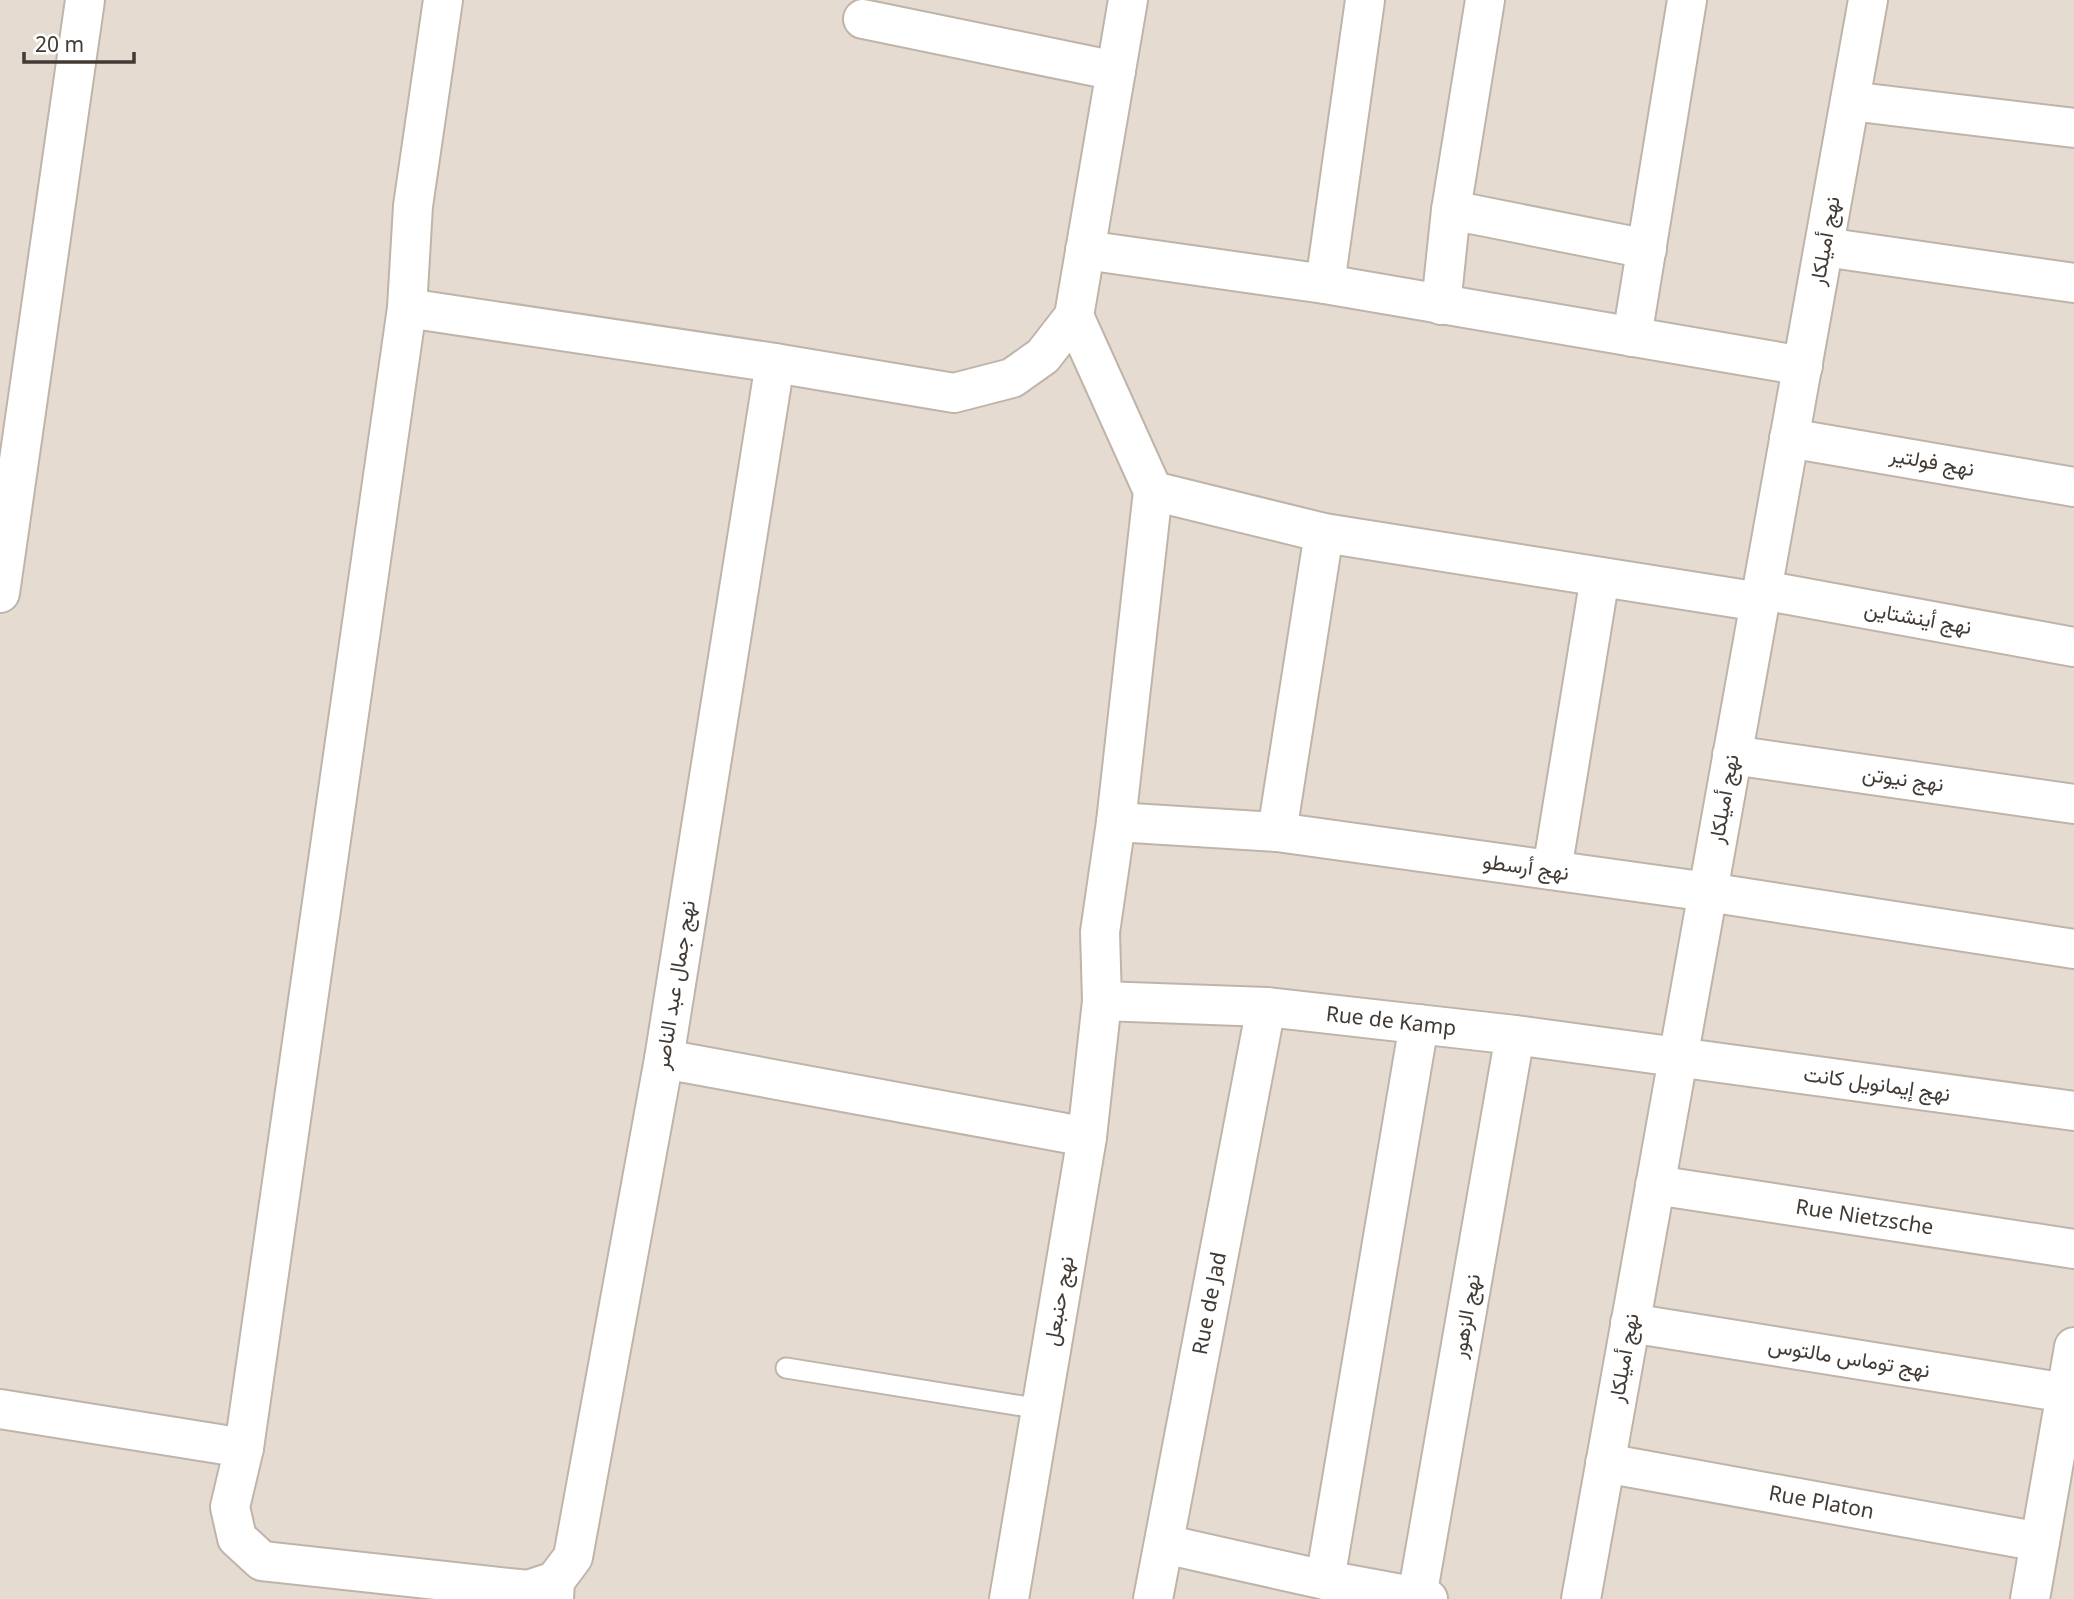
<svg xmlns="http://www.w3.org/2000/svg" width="2074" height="1599" font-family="'Noto Sans',Vazirmatn,sans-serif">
	<rect width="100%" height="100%" fill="#f1eae3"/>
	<rect fill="#e5dbd1" x="0" y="0" width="2074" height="1599"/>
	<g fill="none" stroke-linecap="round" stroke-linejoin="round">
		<defs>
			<path id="service" d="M786,1368l255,41"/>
			<g id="minor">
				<path d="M443,0l-30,206 -6,102 -163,1140 -14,59 7,31 25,23 266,29 27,-9"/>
				<path d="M1365,0l-40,284 478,82"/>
				<path d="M863,19l253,52"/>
				<path d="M1850,101l224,27"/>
				<path d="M1451,210l196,39"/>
				<path d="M1824,247l250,36"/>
				<path d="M1085,250l240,34"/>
				<path d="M1441,305l10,-95 34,-210"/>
				<path d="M407,308l368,55 179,30 58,-15 31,-22 31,-40 54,-316"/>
				<path d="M1632,337l55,-337"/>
				<path d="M1789,438l285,49"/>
				<path d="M1153,491l171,42 436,69"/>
				<path d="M1324,533l-47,299 431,60 366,57"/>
				<path d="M1762,590l312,57"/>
				<path d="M1732,755l342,49"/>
				<path d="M1116,822l161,10"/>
				<path d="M1552,870l48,-293"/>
				<path id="s1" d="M1102,1001l164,6 249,28 559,76"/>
				<path d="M664,1059l423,78"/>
				<path id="s2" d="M1655,1185l419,64"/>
				<path d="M1630,1323l437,70"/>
				<path d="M0,1409l244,39"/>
				<path id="s3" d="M1605,1463l435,79"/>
				<path d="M1164,1544l161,36 103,19"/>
				<path d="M1325,1580l94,-556"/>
				<path d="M1417,1597l98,-562"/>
				<path d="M554,1599l1,-18 18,-24 91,-498 111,-696"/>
				<path d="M1009,1599l78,-462 15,-136 -2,-69 16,-110 37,-331 -79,-175"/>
				<path id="s4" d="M1153,1599l113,-592"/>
				<path d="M1581,1599l287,-1599"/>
				<path d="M2030,1599l44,-252"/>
			</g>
			<path id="tertiary" d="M0,593l85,-593"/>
		</defs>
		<use href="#service" stroke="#bfb4a9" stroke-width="23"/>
		<use href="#minor" stroke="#bfb4a9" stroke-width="42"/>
		<use href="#tertiary" stroke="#bfb4a9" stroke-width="42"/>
		<use href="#service" stroke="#fff" stroke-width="19"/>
		<use href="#minor" stroke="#fff" stroke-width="38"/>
		<use href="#tertiary" stroke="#fff" stroke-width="38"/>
	</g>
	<g text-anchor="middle" stroke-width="5" stroke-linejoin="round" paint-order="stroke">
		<g font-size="21" fill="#423a34" stroke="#fff">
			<text transform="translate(1825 241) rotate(-80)" y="7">نهج أميلكار</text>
			<text transform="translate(1932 462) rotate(10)" y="7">نهج فولتير</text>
			<text transform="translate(1918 618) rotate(10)" y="7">نهج أينشتاين</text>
			<text transform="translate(1903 779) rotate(8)" y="7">نهج نيوتن</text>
			<text transform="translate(1724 799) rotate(-80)" y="7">نهج أميلكار</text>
			<text transform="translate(1526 867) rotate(8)" y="7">نهج أرسطو</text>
			<text transform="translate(675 985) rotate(-81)" y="7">نهج جمال عبد الناصر</text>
			<text dy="7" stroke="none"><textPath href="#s1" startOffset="290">Rue de Kamp</textPath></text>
			<text transform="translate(1877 1084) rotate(8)" y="7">نهج إيمانويل كانت</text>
			<text dy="7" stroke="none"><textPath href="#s2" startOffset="212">Rue Nietzsche</textPath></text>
			<text transform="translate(1059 1301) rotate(-80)" y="7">نهج حنبعل</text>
			<text dy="7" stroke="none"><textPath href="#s4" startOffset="301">Rue de Jad</textPath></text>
			<text transform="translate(1466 1316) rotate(-80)" y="7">نهج الزهور</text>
			<text transform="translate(1624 1358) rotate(-80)" y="7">نهج أميلكار</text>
			<text transform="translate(1849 1358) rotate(9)" y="7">نهج توماس مالتوس</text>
			<text dy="7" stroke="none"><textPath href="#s3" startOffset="220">Rue Platon</textPath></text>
		</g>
	</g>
	<path d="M24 52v10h110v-10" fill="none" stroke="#423a34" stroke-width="3.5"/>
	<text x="35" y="52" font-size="21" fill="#423a34" stroke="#ffffff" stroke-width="5" paint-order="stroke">20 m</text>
</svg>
